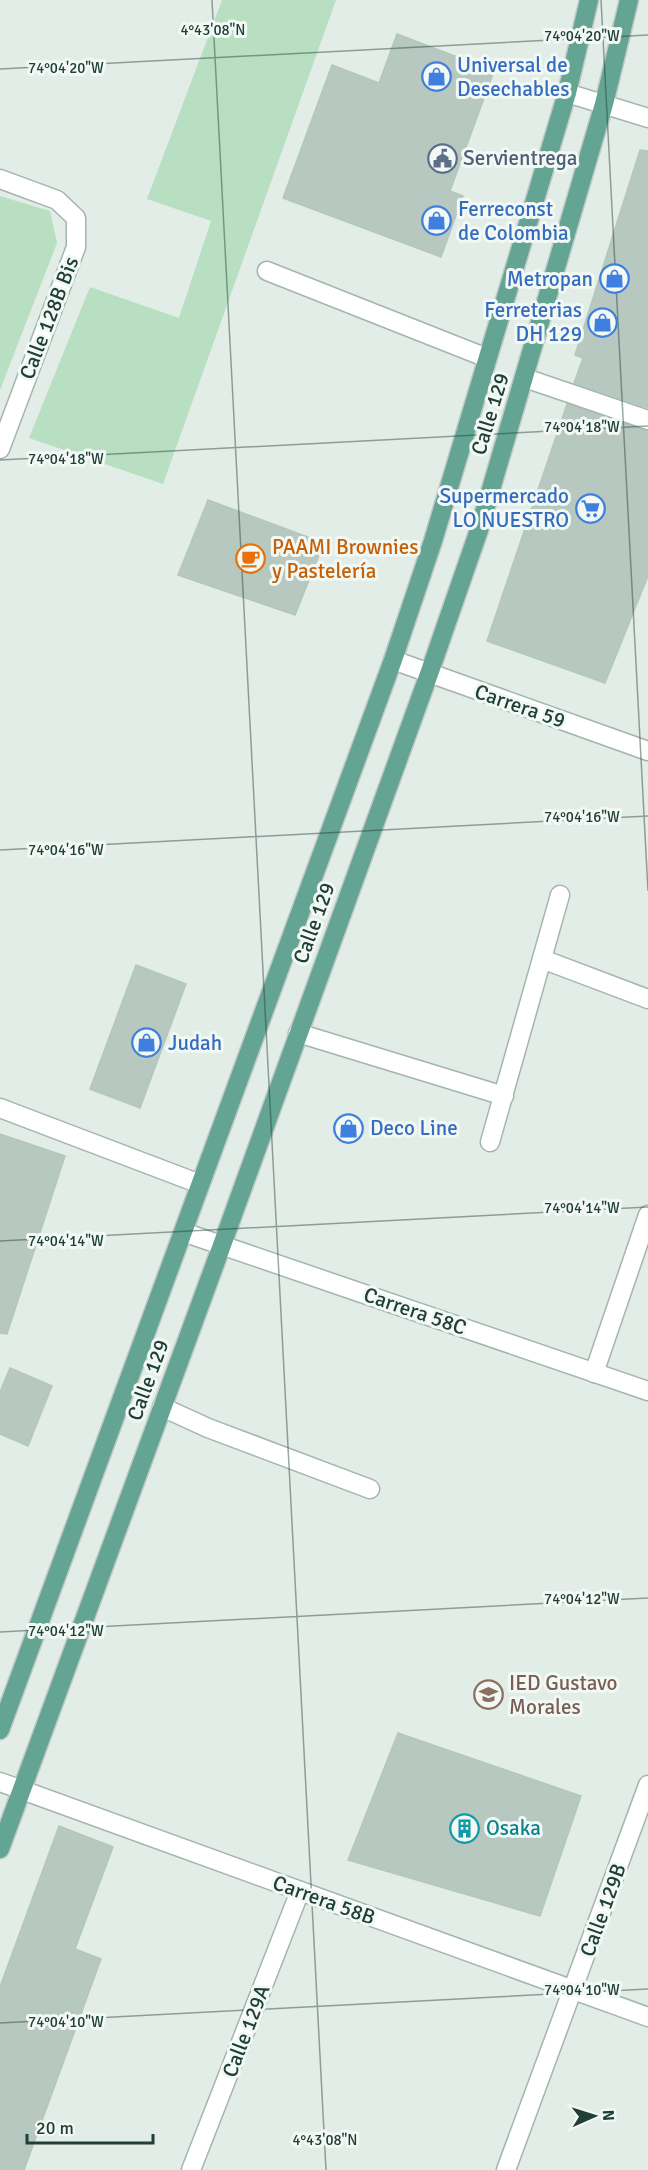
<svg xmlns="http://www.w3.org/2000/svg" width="648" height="2170" font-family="Signika,sans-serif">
	<rect width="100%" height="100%" fill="#e2ede7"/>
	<g fill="#b9dfc2">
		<path d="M222,0h114l-173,484 -134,-46 61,-151 89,31 32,-97 -64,-22z"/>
		<path d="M0,196l50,15 7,32 -57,147z"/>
	</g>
	<g fill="#b7c8c0" stroke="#b4c7be" stroke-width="1.5">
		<path d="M397,34l97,37 -44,120 13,5 -22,61 -158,-59 49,-133 47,18z"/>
		<path d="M640,150l8,1v257l-74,-25 9,-25 -8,-3z"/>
		<path d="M567,404l81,27v145l-43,107 -118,-42z"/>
		<path d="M208,500l116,43 -29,72 -117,-40z"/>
		<path d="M136,965l50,19 -46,124 -50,-19z"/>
		<path d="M0,1134l65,22 -58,178 -7,-1z"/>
		<path d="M10,1368l42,18 -24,60 -28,-12v-42z"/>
		<path d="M398,1733l183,63 -41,120 -192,-56z"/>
		<path d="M59,1826l54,21 -38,102 26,10 -77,211h-24v-183z"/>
	</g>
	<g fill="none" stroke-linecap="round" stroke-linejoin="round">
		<defs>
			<g id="minor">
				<path d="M567,93l81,25"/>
				<path d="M0,179l57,21 19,18v29l-76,202"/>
				<path d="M267,271l220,87"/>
				<path d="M525,378l123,42"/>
				<path d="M393,660l255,91"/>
				<path d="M542,959l106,40"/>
				<path d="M298,1033l206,63"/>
				<path d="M0,1108l200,76"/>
				<path d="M490,1142l70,-247"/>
				<path d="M183,1232l465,159"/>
				<path d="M594,1373l54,-158"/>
				<path d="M162,1407l46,21 162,61"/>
				<path d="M0,1782l648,235"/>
				<path d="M191,2170l109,-279"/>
				<path d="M506,2170l142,-385"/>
			</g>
			<g id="major">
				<path d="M0,1730l393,-1070 40,-119 134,-448 22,-93"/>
				<path d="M0,1849l222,-604 207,-571 50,-144 125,-426 25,-104"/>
			</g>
		</defs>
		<use href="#minor" stroke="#a4b5ae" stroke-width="21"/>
		<use href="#major" stroke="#c1c9c7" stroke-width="21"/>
		<use href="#minor" stroke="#fff" stroke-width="18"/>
		<use href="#major" stroke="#63a592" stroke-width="18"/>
	</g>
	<path fill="none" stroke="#203f36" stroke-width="1.5" stroke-opacity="0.45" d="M212,0l114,2170M601,0l47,891M0,69l648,-34M0,460l648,-34M0,850l648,-34M0,1241l648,-34M0,1632l648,-34M0,2023l648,-34"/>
	<defs>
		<symbol id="shop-ring" viewBox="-11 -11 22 22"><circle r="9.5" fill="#f2f9f5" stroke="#3f7fe0" stroke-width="1.5"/><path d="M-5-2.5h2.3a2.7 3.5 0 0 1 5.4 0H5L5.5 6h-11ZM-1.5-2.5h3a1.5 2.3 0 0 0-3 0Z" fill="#3f7fe0"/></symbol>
		<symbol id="civic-ring" viewBox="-11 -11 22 22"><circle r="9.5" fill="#f2f9f5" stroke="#5c6f8a" stroke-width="1.5"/><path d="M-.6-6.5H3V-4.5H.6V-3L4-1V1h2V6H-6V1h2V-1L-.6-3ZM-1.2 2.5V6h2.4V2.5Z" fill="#5c6f8a"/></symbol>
		<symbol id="supermarket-ring" viewBox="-11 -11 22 22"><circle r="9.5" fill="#f2f9f5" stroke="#3f7fe0" stroke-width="1.5"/><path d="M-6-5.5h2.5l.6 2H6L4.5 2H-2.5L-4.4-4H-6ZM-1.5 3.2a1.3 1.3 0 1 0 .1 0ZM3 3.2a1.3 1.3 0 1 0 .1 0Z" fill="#3f7fe0"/></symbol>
		<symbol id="cafe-ring" viewBox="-11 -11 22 22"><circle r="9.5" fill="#f2f9f5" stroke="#e8710a" stroke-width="1.5"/><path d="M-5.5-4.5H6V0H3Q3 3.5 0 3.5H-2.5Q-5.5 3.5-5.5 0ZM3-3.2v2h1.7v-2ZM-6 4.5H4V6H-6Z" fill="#e8710a"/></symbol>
		<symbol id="school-ring" viewBox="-11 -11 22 22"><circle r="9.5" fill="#f2f9f5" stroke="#8d6e63" stroke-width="1.5"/><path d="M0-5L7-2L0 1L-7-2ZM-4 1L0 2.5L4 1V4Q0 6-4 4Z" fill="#8d6e63"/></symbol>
		<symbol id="building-ring" viewBox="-11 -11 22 22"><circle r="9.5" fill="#f2f9f5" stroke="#0f9aa8" stroke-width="1.5"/><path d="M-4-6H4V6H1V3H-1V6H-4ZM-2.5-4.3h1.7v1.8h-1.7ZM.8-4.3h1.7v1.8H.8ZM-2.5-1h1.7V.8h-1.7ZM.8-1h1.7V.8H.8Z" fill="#0f9aa8"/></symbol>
	</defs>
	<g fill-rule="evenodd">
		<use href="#shop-ring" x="420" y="60" width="33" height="33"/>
		<use href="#civic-ring" x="426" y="142" width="33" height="33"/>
		<use href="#shop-ring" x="420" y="204" width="33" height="33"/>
		<use href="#shop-ring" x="598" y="262" width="33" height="33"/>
		<use href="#shop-ring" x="586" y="306" width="33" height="33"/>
		<use href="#supermarket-ring" x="574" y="492" width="33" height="33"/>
		<use href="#cafe-ring" x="234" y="542" width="33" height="33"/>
		<use href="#shop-ring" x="130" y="1026" width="33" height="33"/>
		<use href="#shop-ring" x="332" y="1112" width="33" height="33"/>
		<use href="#school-ring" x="472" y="1678" width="33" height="33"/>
		<use href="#building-ring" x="448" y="1812" width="33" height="33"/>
	</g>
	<g text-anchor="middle" stroke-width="6" stroke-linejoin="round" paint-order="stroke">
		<g font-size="21" fill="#366cbe" stroke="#f2f9f5" text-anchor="start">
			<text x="457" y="72">Universal de<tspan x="457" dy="24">Desechables</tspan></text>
			<text x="458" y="216">Ferreconst<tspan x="458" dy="24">de Colombia</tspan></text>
			<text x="593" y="286" text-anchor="end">Metropan</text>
			<text x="582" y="317" text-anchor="end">Ferreterias<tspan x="582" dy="24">DH 129</tspan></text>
			<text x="569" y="503" text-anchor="end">Supermercado<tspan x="569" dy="24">LO NUESTRO</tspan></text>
			<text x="168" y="1050">Judah</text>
			<text x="370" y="1135">Deco Line</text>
		</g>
		<g font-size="21" fill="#4e5e75" stroke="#f2f9f5" text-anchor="start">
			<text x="463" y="165">Servientrega</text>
		</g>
		<g font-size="21" fill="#203f36" stroke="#f2f9f5">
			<text transform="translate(49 318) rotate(-69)" y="7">Calle 128B Bis</text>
			<text transform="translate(490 414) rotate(-73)" y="7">Calle 129</text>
			<text transform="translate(520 706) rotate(19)" y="7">Carrera 59</text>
			<text transform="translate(314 923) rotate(-70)" y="7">Calle 129</text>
			<text transform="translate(415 1311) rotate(19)" y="7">Carrera 58C</text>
			<text transform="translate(148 1380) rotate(-70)" y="7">Calle 129</text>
			<text transform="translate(324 1900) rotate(20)" y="7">Carrera 58B</text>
			<text transform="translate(603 1910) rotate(-70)" y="7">Calle 129B</text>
			<text transform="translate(246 2031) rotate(-69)" y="7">Calle 129A</text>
		</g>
		<g font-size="21" fill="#c56008" stroke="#f2f9f5" text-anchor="start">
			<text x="272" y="554">PAAMI Brownies<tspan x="272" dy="24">y Pastelería</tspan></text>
		</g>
		<g font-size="21" fill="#785e54" stroke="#f2f9f5" text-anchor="start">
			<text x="509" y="1690">IED Gustavo<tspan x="509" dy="24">Morales</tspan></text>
		</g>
		<g font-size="21" fill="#0d838f" stroke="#f2f9f5" text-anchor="start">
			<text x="486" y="1835">Osaka</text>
		</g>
	</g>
	<g font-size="15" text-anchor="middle" fill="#203f36" stroke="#f2f9f5" stroke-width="6" stroke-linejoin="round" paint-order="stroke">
		<text x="213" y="35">4°43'08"N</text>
		<text x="582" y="41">74°04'20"W</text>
		<text x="66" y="73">74°04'20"W</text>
		<text x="582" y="432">74°04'18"W</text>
		<text x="66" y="464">74°04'18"W</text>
		<text x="582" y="822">74°04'16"W</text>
		<text x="66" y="855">74°04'16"W</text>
		<text x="582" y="1213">74°04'14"W</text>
		<text x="66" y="1246">74°04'14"W</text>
		<text x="582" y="1604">74°04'12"W</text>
		<text x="66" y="1636">74°04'12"W</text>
		<text x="582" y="1995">74°04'10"W</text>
		<text x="66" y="2027">74°04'10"W</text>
		<text x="325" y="2145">4°43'08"N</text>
	</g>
	<g transform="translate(594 2116) rotate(87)" stroke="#f2f9f5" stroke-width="4.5" paint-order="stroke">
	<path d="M0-4.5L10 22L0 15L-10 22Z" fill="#203f36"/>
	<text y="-9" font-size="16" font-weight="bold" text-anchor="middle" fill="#203f36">N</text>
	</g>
	<path d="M27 2134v9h126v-9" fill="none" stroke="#203f36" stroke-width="3"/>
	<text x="36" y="2134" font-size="18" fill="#203f36" stroke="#f2f9f5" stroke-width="4.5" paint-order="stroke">20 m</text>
</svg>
